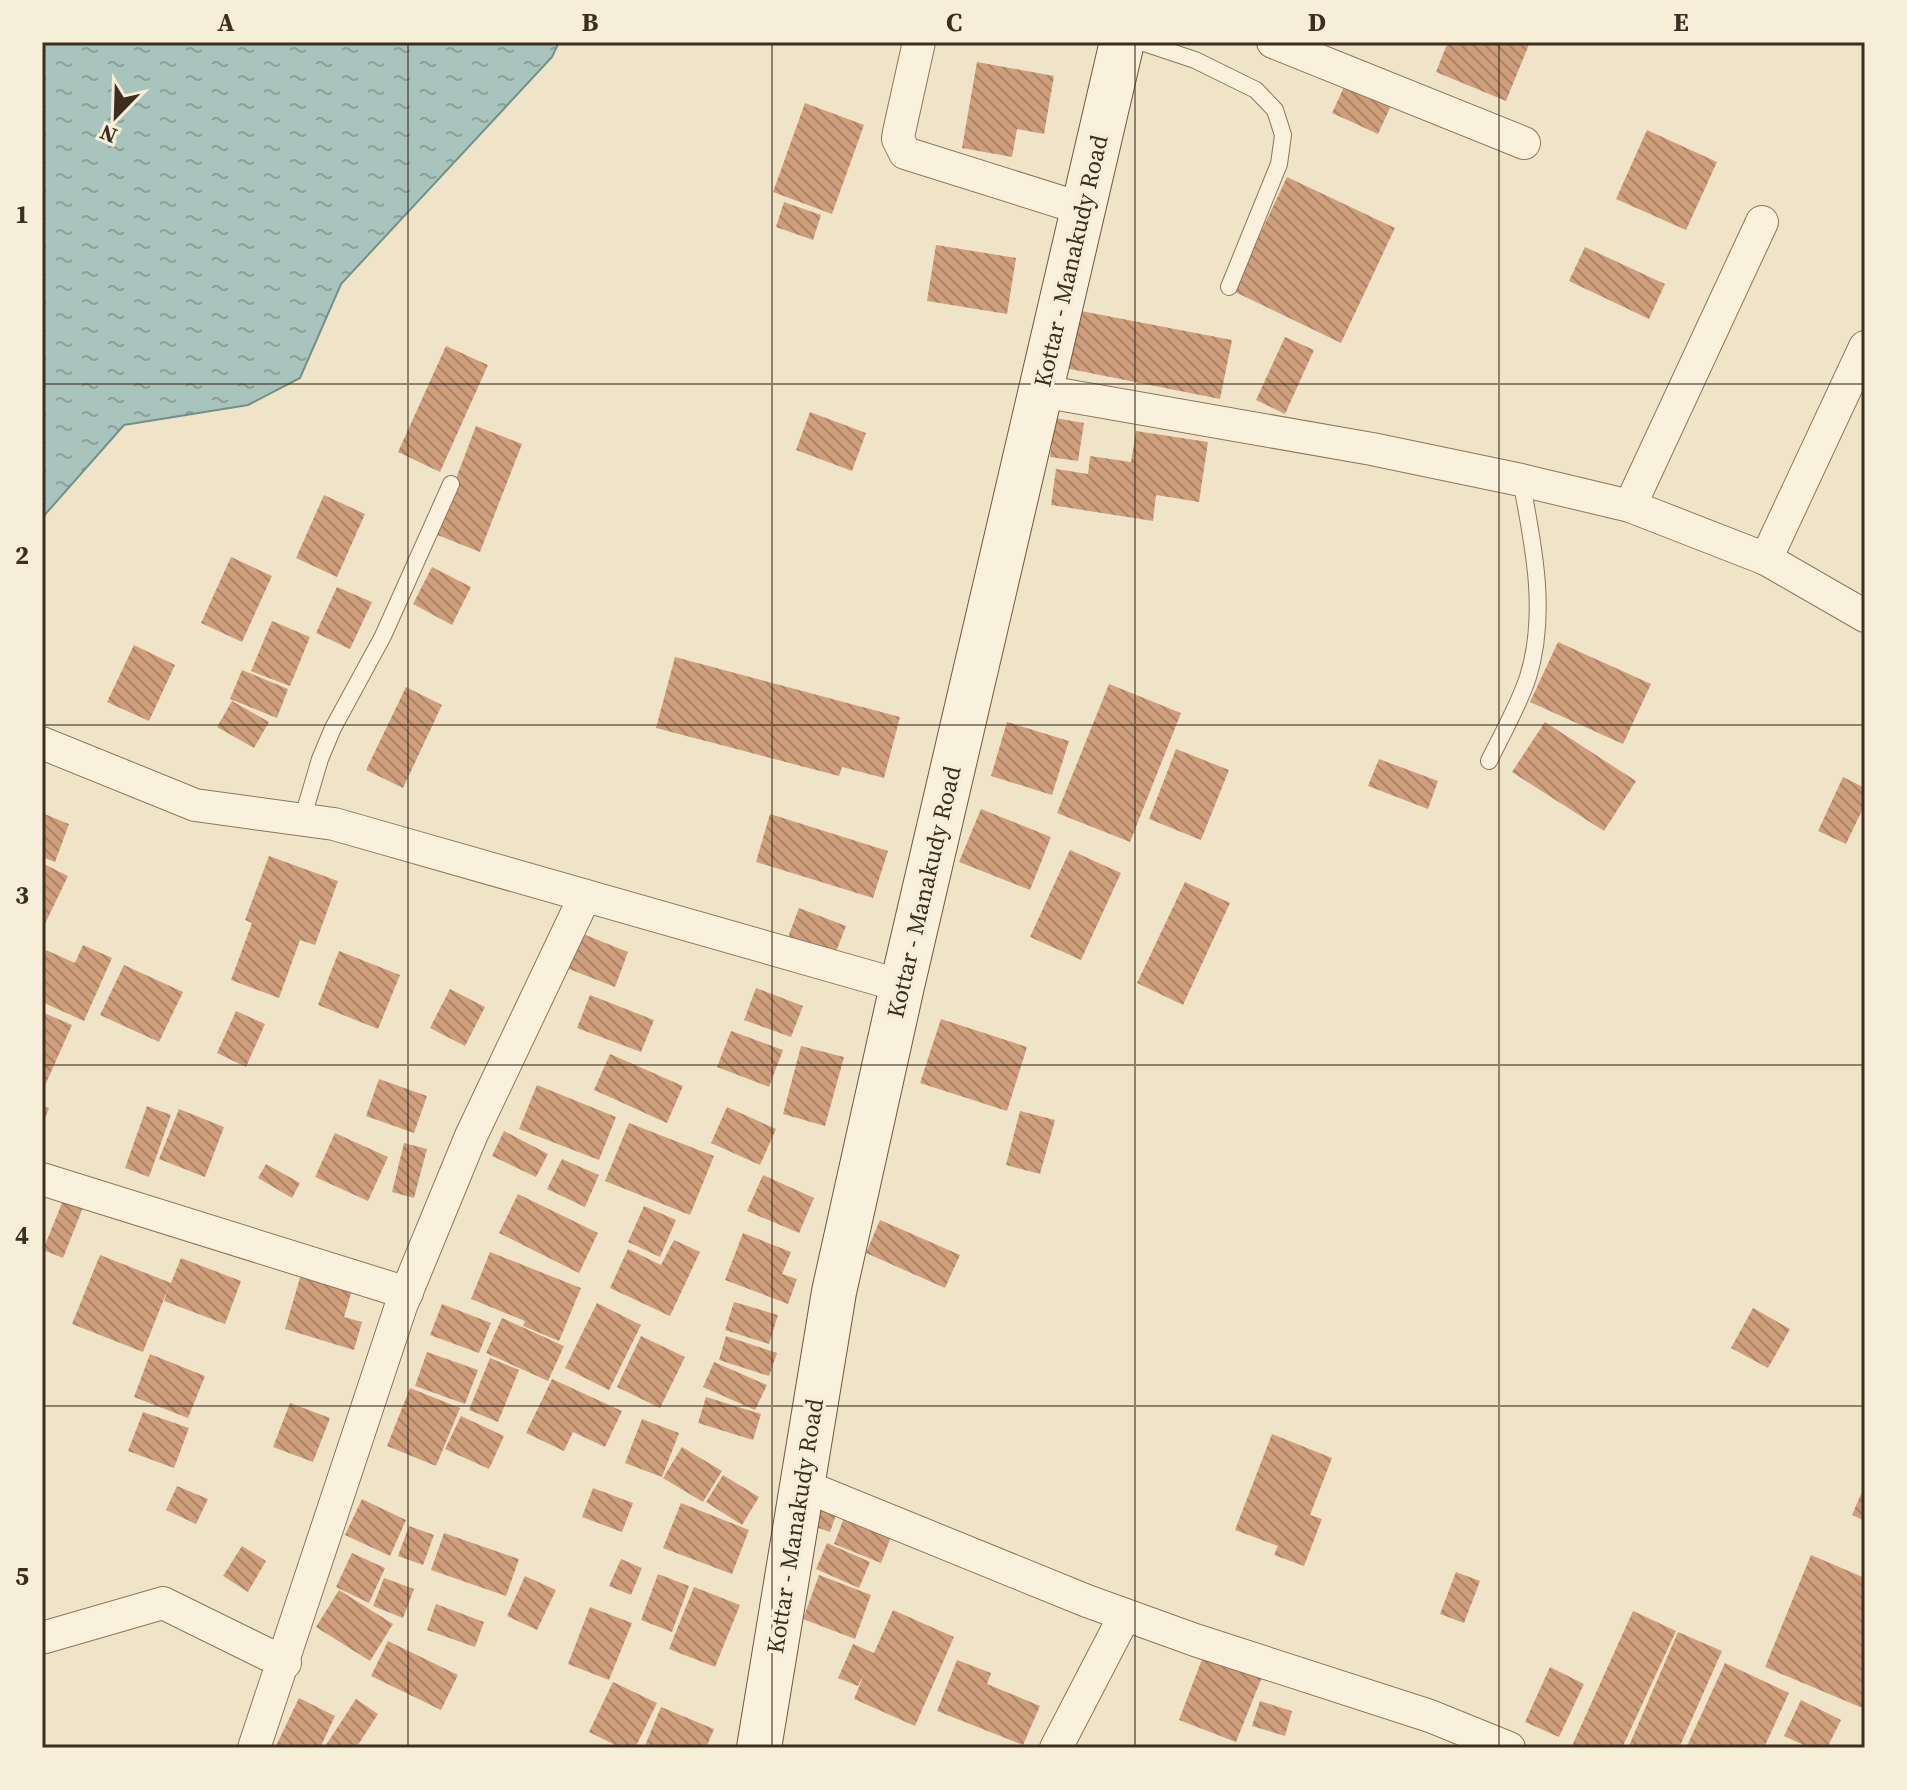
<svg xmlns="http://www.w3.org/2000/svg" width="1907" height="1790" font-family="'Source Serif 4',serif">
	<defs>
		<pattern id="water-ripples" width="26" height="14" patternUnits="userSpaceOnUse" patternTransform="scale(2)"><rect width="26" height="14" fill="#a9c4bc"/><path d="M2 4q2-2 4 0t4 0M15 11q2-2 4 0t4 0" fill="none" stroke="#8ba098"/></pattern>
		<pattern id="building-back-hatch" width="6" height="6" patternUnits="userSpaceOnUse" patternTransform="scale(2)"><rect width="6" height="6" fill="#cf9f7d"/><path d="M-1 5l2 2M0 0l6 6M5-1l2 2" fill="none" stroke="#a98266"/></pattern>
	</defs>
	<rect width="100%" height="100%" fill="#f0e4c8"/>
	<path fill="url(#water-ripples)" stroke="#6f938a" stroke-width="2" d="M42,42h517l-7,15 -211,227 -41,94 -52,27 -124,20 -82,93z"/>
	<g fill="url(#building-back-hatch)">
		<path d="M1448,42h82l-24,59 -70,-29z"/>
		<path d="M977,62l77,14 -10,58 -27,-5 -5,28 -50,-9z"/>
		<path d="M1349,76l46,21 -17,37 -46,-21z"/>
		<path d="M805,103l59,22 -32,89 -59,-22z"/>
		<path d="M1647,130l70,32 -31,68 -70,-31z"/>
		<path d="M1287,177l108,51 -54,115 -108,-52z"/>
		<path d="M784,202l37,13 -8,25 -37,-13z"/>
		<path d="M936,245l80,13 -9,56 -80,-13z"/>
		<path d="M1585,247l80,37 -16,35 -80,-38z"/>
		<path d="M1076,310l156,30 -12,59 -155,-31z"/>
		<path d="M1285,337l29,13 -29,64 -29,-14z"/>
		<path d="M446,346l42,19 -48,107 -42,-20z"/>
		<path d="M810,412l56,21 -14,38 -56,-21z"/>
		<path d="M1055,418l29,5 -6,38 -28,-4z"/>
		<path d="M476,426l46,18 -42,108 -45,-18z"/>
		<path d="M1136,431l72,11 -9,60 -43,-7 -3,26 -102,-16 5,-36 32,5 2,-18 41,6z"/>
		<path d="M324,495l41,19 -28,63 -41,-19z"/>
		<path d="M231,557l41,19 -30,66 -41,-19z"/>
		<path d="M432,567l39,20 -19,38 -39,-21z"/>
		<path d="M337,587l35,15 -22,47 -34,-16z"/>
		<path d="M272,621l38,16 -20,49 -39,-15z"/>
		<path d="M1558,642l93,42 -28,60 -93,-42z"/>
		<path d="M134,645l41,20 -26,56 -42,-19z"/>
		<path d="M675,657l225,60 -16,61 -42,-11 -3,9 -183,-48z"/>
		<path d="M242,670l46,19 -11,29 -47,-19z"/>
		<path d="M1109,684l72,29 -51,129 -73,-29z"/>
		<path d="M406,687l36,18 -39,83 -37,-18z"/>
		<path d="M232,701l37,21 -15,26 -37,-21z"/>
		<path d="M1007,722l62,19 -17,54 -61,-19z"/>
		<path d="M1545,722l91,59 -32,50 -92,-59z"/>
		<path d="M1176,749l53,21 -28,70 -52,-21z"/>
		<path d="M1379,759l59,22 -10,28 -60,-23z"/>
		<path d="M1843,777l22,11v16l-19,40 -28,-13z"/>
		<path d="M981,809l70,28 -21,53 -71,-28z"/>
		<path d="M42,813l27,11 -14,38 -13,-5z"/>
		<path d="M770,814l118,37 -15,47 -117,-36z"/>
		<path d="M1070,850l51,23 -40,87 -51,-23z"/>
		<path d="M269,856l69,25 -23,64 -15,-5 -21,58 -48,-18 21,-57 -7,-3z"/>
		<path d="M42,863l26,13 -26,54z"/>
		<path d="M1185,882l45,21 -47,102 -46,-22z"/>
		<path d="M799,908l47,18 -12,31 -47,-17z"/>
		<path d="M583,934l45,18 -13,35 -46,-18z"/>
		<path d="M83,945l29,13 -28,63 -42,-19v-42l4,-10 29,13z"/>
		<path d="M339,951l61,24 -22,54 -60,-24z"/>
		<path d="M124,965l59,27 -24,50 -59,-27z"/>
		<path d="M756,988l47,18 -12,31 -47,-17z"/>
		<path d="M450,989l35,18 -20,39 -35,-18z"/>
		<path d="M590,995l64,25 -13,32 -64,-24z"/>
		<path d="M236,1011l29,13 -19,43 -29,-14z"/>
		<path d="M42,1012l30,13 -30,67z"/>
		<path d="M941,1019l86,28 -20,64 -87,-28z"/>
		<path d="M731,1031l52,19 -14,37 -52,-20z"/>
		<path d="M801,1046l43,11 -19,69 -42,-12z"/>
		<path d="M610,1054l73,32 -16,37 -73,-33z"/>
		<path d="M379,1079l48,17 -13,37 -48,-17z"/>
		<path d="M537,1085l79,32 -17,43 -80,-31z"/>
		<path d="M42,1105l7,3 -7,18z"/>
		<path d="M147,1106l24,9 -22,62 -24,-9z"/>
		<path d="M727,1107l49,22 -16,36 -49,-22z"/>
		<path d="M179,1109l45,18 -19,50 -46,-18z"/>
		<path d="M1020,1111l35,9 -15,54 -34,-9z"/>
		<path d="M629,1123l85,33 -24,59 -85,-34z"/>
		<path d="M504,1131l44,23 -12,23 -44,-21z"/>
		<path d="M335,1133l53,24 -20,44 -53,-24z"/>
		<path d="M404,1143l23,6 -13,49 -22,-6z"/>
		<path d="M562,1159l37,16 -14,32 -38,-18z"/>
		<path d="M266,1164l34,19 -8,15 -34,-20z"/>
		<path d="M763,1175l51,23 -15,35 -52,-22z"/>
		<path d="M518,1194l80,39 -19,40 -80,-40z"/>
		<path d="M64,1198l20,7 -21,53 -20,-8z"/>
		<path d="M644,1206l32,14 -16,37 -32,-15z"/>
		<path d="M880,1220l80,35 -15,33 -79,-35z"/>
		<path d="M743,1233l48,19 -9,22 15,5 -9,25 -63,-24z"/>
		<path d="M674,1240l26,12 -30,64 -60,-28 18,-39 33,16z"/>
		<path d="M490,1252l91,36 -22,53 -36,-15 2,-5 -54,-22z"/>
		<path d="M100,1255l71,28 10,-25 60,23 -16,43 -61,-23 5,-15 -26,66 -71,-28z"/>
		<path d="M304,1264l51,16 -11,37 18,5 -8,28 -69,-21z"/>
		<path d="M734,1302l44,13 -9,29 -44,-14z"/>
		<path d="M597,1303l44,22 -32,65 -44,-22z"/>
		<path d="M442,1304l49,19 -12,30 -49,-18z"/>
		<path d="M1753,1308l37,21 -22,39 -37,-20z"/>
		<path d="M502,1318l62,28 -16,35 -62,-28z"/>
		<path d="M641,1336l44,21 -25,51 -43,-21z"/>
		<path d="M726,1336l51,17 -8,23 -50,-16z"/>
		<path d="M427,1352l51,18 -13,34 -50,-18z"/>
		<path d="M150,1354l55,22 -17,42 -54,-21z"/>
		<path d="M490,1358l29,12 -21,52 -29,-12z"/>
		<path d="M714,1362l53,23 -12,25 -52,-23z"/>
		<path d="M552,1379l70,32 -17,36 -32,-15 -9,19 -38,-18z"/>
		<path d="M410,1388l50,20 -24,58 -49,-20z"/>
		<path d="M706,1397l55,17 -8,26 -55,-17z"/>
		<path d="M290,1403l40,15 -17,44 -40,-15z"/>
		<path d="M143,1412l46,16 -15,40 -46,-17z"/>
		<path d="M461,1416l43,20 -15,33 -44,-20z"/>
		<path d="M642,1419l37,14 -17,44 -37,-14z"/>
		<path d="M1272,1434l60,24 -22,57 12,4 -18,47 -30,-11 4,-9 -43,-16z"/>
		<path d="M682,1447l40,24 -19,31 -40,-24z"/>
		<path d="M723,1475l36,22 -17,28 -36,-23z"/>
		<path d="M1865,1485v36l-13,-6z"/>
		<path d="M177,1486l31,13 -12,25 -30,-14z"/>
		<path d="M593,1488l40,15 -11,29 -40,-15z"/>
		<path d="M362,1499l44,21 -16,36 -45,-21z"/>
		<path d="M681,1503l68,27 -17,44 -69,-26z"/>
		<path d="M817,1505l20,7 -7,20 -20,-7z"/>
		<path d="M847,1510l47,19 -13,34 -47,-19z"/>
		<path d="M409,1526l25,9 -11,30 -25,-9z"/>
		<path d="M444,1533l75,26 -13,37 -75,-26z"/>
		<path d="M827,1543l43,19 -11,26 -43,-19z"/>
		<path d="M242,1546l24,15 -18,31 -25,-16z"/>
		<path d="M352,1553l33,15 -16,35 -33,-16z"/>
		<path d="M1811,1555l54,23v131l-100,-42z"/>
		<path d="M621,1559l21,9 -11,27 -22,-9z"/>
		<path d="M1456,1572l24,9 -16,42 -24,-9z"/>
		<path d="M658,1574l31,12 -17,46 -31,-12z"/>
		<path d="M819,1575l52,20 -16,44 -52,-20z"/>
		<path d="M525,1576l31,14 -19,40 -30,-14z"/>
		<path d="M384,1578l30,11 -11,29 -30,-12z"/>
		<path d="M694,1587l46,18 -25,62 -46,-18z"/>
		<path d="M339,1590l54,34 -23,37 -54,-34z"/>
		<path d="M436,1604l48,18 -9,25 -48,-17z"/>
		<path d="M590,1607l42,16 -23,57 -41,-16z"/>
		<path d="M893,1610l61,27 -39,89 -61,-27 11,-27 -7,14 -20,-8 15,-34 21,9z"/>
		<path d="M1633,1611l43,20 -54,117h-51z"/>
		<path d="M1678,1632l44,19 -43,97h-51z"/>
		<path d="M388,1641l70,34 -17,35 -70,-34z"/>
		<path d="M1204,1654l58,23 -26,65 -57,-22z"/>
		<path d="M957,1660l34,13 -4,11 53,22 -17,39 -86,-34z"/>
		<path d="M1725,1663l64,30 -25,55h-78z"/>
		<path d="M1550,1667l34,17 -25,53 -34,-15z"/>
		<path d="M613,1682l44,21 -22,45h-14l-32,-16z"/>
		<path d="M299,1698l36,18 -15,32h-45z"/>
		<path d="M356,1699l22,15 -22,34h-32z"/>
		<path d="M1801,1700l40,20 -14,28h-17l-26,-12z"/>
		<path d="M1260,1701l32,10 -7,25 -33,-10z"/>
		<path d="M661,1707l53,22 -8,19h-62z"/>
	</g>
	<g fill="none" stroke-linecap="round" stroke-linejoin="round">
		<defs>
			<g id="lane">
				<path d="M1141,42l54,18 61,30 19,20 8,25 -4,29 -50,123"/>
				<path d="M1489,761c13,-27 30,-56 39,-84 20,-64 5,-134 -7,-197"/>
				<path d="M302,820l18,-61 13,-31 50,-92 68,-152"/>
			</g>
			<g id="street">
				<path d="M919,42l-20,90 -1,7 7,14 178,56"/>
				<path d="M1273,42l251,101"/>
				<path d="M1041,391l331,58 149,31 109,26 136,53 99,57"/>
				<path d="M1630,506l132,-284"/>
				<path d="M1766,559l99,-212"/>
				<path d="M42,743l153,62 139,19 568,162"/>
				<path d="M42,1179l365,114"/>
				<path d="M802,1485l285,116 108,39 235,76 79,32"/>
				<path d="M42,1638l121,-35 122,60"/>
				<path d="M254,1748l147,-442 70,-170 114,-240"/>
				<path d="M1056,1748l69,-133"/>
			</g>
			<path id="secondary" d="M759,1748l75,-456 68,-306 220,-944"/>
		</defs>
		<use href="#lane" stroke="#8d765c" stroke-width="18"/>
		<use href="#street" stroke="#8d765c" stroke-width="34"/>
		<use href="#secondary" stroke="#6f573f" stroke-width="46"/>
		<use href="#lane" stroke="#faf1dc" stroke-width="16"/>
		<use href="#street" stroke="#faf1dc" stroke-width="32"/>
		<use href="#secondary" stroke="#faf1dc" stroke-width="44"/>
	</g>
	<path fill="none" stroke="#3d2e20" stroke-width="2" stroke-opacity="0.55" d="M408,42v1706M772,42v1706M1135,42v1706M1499,42v1706M42,384h1823M42,725h1823M42,1065h1823M42,1406h1823"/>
	<g text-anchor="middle" stroke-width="7" stroke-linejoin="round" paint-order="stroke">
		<g font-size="24" fill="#3d2e20" stroke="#f7eed8">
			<text transform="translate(1071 261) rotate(-77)" y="8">Kottar - Manakudy Road</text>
			<text transform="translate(924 892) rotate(-77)" y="8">Kottar - Manakudy Road</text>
			<text transform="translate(795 1526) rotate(-81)" y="8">Kottar - Manakudy Road</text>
		</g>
	</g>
	<rect width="1907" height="1790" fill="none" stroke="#f7eed8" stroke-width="88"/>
	<g transform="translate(116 116) rotate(203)" stroke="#f7eed8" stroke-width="6" paint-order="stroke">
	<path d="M0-6L14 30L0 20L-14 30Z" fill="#3d2e20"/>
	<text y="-12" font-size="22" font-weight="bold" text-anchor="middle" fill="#3d2e20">N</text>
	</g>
	<rect x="44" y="44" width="1819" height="1702" fill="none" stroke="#3d2e20" stroke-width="3"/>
	<g font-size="26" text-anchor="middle" font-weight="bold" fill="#3d2e20">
		<text x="226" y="31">A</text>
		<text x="590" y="31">B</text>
		<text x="954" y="31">C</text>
		<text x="1317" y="31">D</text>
		<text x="1681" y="31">E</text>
		<text x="22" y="223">1</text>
		<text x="22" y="564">2</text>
		<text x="22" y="904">3</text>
		<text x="22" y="1244">4</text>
		<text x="22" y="1585">5</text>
	</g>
</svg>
